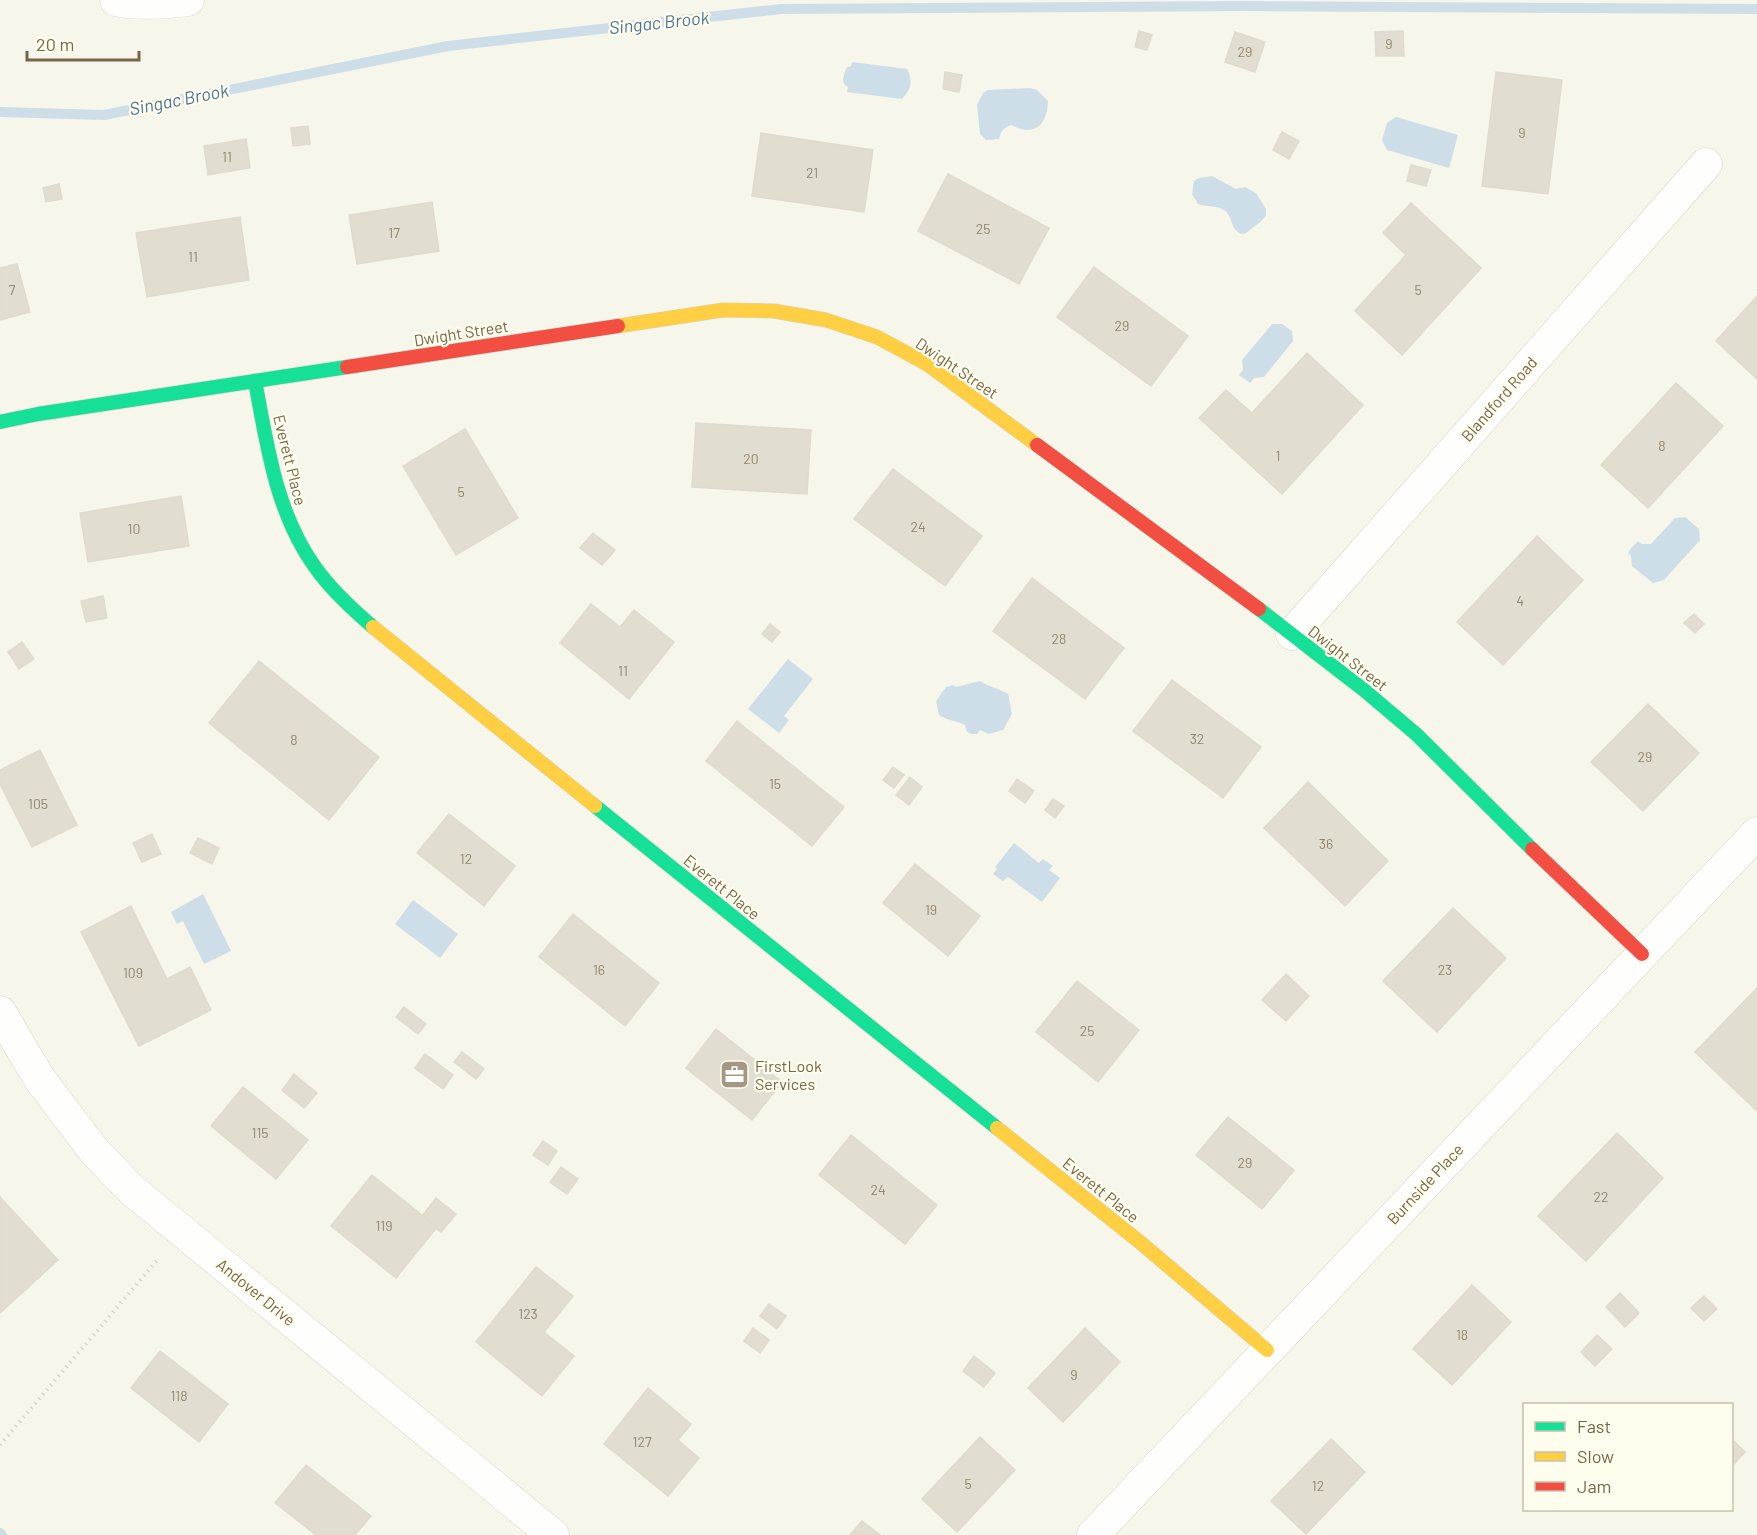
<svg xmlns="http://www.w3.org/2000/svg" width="1757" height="1535" font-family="Barlow,sans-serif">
	<rect width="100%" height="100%" fill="#f7f6eb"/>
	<g fill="#cddee8">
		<path d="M852,62l55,7c6,12 5,19 -5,30l-55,-7 1,-5 -4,-3 -1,-5 3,-11 5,-2z"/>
		<path d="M1030,88l7,2 11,11c-1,25 -14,36 -37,24 -7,2 -11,7 -12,14l-13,1 -6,-6 -3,-29 6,-12 5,-3z"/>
		<path d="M1396,117l62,18 -9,33 -62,-18 -5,-10 5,-17z"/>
		<path d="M1212,176l24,13 9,-2 11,6 10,16v7l-6,6 -14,11 -5,1c-11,-5 -8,-18 -17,-24 -7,-5 -18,-3 -26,-6l-6,-10 2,-13 5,-3z"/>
		<path d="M1272,324h10l10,7 1,10 -29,36 -10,1 -4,5 -11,-8 4,-5 -1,-10z"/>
		<path d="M1685,517l14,12 1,11 -36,40 -11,3 -21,-17 -1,-10 -3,-4 10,-11 4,3h9l24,-26z"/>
		<path d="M788,659l25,20 -29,37 5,4 -10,13 -31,-24z"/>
		<path d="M980,681c9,6 18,7 28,13l4,20 -9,16 -14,4 -9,-4 -3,4h-5l-5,-2 -2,-7c-9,-5 -17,-4 -26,-10l-3,-14 10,-14 7,-2 3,2z"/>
		<path d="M1014,843l25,20 4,-4 10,7 -4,4 11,8 -18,24 -34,-25 -5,4 -10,-7 4,-5 -2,-2z"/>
		<path d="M203,894l28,57 -27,13 -21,-43 -6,3 -6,-12z"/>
		<path d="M413,900l45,34 -18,24 -45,-34z"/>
	</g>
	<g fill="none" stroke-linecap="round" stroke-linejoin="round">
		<g stroke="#cddee8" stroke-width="10">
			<path d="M0,112l104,3 344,-69 333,-37 464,-3 512,3"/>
			<path d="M0,1533l2,2"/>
		</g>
	</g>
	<g fill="#e1ddd0" stroke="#e0dbcd" stroke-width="1.5">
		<path d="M1139,31l13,4 -5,15 -12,-3z"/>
		<path d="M1403,31l1,25h-28l-1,-24z"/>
		<path d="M1235,32l30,10 -10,30 -30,-10z"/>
		<path d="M945,72l17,3 -3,17 -16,-3z"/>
		<path d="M1496,72l66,8 -14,114 -66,-8z"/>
		<path d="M308,126l2,18 -17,2 -2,-18z"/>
		<path d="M1282,132l17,9 -10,18 -16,-9z"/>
		<path d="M761,133l112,17 -9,62 -112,-16z"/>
		<path d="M246,139l4,29 -42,7 -4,-29z"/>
		<path d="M1411,165l20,5 -5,16 -19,-5z"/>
		<path d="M948,174l101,54 -30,56 -101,-53z"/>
		<path d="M59,184l3,15 -16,3 -3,-14z"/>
		<path d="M432,202l7,49 -82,13 -8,-49z"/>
		<path d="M1411,203l70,65 -79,87 -47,-44 51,-56 -23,-22z"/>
		<path d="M240,217l9,63 -102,17 -11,-64z"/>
		<path d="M17,264l13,48 -30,8v-52z"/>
		<path d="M1094,267l94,69 -37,50 -94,-69z"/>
		<path d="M1757,296v83l-41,-38z"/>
		<path d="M1307,353l56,52 -81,89 -83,-76 27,-28 26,23z"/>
		<path d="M1676,383l47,43 -75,82 -47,-43z"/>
		<path d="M696,423l115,7 -4,64 -115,-7z"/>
		<path d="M465,429l53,89 -62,37 -53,-89z"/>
		<path d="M893,469l89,67 -37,50 -91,-67z"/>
		<path d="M181,496l8,50 -101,16 -8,-49z"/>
		<path d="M593,533l22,17 -13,15 -22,-17z"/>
		<path d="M1537,536l46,44 -80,85 -46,-43z"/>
		<path d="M1032,578l92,70 -39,51 -92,-68z"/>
		<path d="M103,596l4,22 -21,4 -5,-21z"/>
		<path d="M591,604l29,23 14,-17 40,32 -45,57 -69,-56z"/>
		<path d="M1694,614l10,10 -9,9 -11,-10z"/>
		<path d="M770,624l10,8 -8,10 -10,-8z"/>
		<path d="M22,642l12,17 -15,10 -11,-17z"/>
		<path d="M259,661l120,96 -50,63 -120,-97z"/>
		<path d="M1172,680l89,67 -38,51 -90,-67z"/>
		<path d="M1648,704l51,49 -56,58 -52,-49z"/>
		<path d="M737,721l107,86 -32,39 -106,-85z"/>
		<path d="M40,750l37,75 -45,22 -32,-63v-14z"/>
		<path d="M893,767l11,8 -10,13 -11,-8z"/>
		<path d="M910,777l12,10 -13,18 -13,-10z"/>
		<path d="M1017,779l17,12 -9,12 -16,-12z"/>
		<path d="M1308,782l80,79 -43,45 -81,-78z"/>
		<path d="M1053,799l11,7 -9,12 -10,-8z"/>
		<path d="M449,814l66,52 -31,40 -67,-53z"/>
		<path d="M152,834l9,20 -19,8 -9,-19z"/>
		<path d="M198,838l21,10 -7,16 -22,-11z"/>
		<path d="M915,864l65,52 -32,40 -65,-53z"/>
		<path d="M131,906l36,73 23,-12 21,43 -72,36 -58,-114z"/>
		<path d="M1453,908l53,50 -69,74 -54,-51z"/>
		<path d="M573,914l86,69 -34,43 -86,-69z"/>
		<path d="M1286,974l23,22 -23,25 -24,-21z"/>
		<path d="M1077,981l62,49 -41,52 -62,-50z"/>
		<path d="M1757,988v123l-62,-59z"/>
		<path d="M404,1007l22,17 -8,10 -22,-17z"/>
		<path d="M716,1029l66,53 -30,38 -66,-52z"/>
		<path d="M462,1052l22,17 -8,10 -22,-17z"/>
		<path d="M425,1054l28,21 -10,14 -28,-21z"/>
		<path d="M294,1074l23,19 -13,15 -22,-18z"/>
		<path d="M243,1087l65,53 -32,39 -65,-53z"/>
		<path d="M1228,1117l66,53 -32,39 -66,-54z"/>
		<path d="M1617,1133l46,45 -77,83 -48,-45z"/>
		<path d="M851,1135l86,70 -32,39 -86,-69z"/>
		<path d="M543,1141l14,10 -9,14 -15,-10z"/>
		<path d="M561,1167l17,12 -11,15 -17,-12z"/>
		<path d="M372,1175l65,52 -41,51 -65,-52z"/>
		<path d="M0,1197l58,63 -58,53z"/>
		<path d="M436,1198l20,16 -15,18 -5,-3 1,-2 -14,-12z"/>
		<path d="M536,1267l37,29 -29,36 30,24 -32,40 -66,-54z"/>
		<path d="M1472,1285l39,37 -59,63 -39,-36z"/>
		<path d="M1620,1293l19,20 -14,14 -19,-20z"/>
		<path d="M1704,1296l13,13 -13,12 -13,-13z"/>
		<path d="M769,1304l17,12 -9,13 -17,-13z"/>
		<path d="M753,1328l16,12 -9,13 -16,-12z"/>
		<path d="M1085,1328l35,34 -57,60 -35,-34z"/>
		<path d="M1597,1335l15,14 -17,17 -14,-14z"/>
		<path d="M160,1351l68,53 -29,38 -68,-54z"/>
		<path d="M974,1356l21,17 -11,14 -21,-16z"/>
		<path d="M648,1388l43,36 -13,16 21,18 -31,38 -64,-52z"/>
		<path d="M980,1437l35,33 -58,62 -35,-33z"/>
		<path d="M1331,1439l34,33 -59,62 -35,-33z"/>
		<path d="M1732,1439l13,13 -13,14z"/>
		<path d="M306,1465l65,51 -16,19h-39l-41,-32z"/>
		<path d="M862,1521l18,14h-30z"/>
	</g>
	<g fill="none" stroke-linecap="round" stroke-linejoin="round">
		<defs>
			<g id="street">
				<path d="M116,0c23,5 48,3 72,0"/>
				<path d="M1292,634l414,-470"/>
				<path d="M0,1012l39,66 56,74 38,39 420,344"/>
				<path d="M1093,1535l664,-702"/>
			</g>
			<g id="fast">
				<path d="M255,381c12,64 21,132 60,186 16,23 37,42 58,60"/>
				<path d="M0,422l38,-8 309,-47"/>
				<path d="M1259,609l105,81 52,44 116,115"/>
				<path d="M595,806l402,322"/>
			</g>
			<g id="slow">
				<path d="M618,326l105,-16 51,1 52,9 51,17 50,27 110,81"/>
				<path d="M373,627l222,179"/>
				<path d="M997,1128l144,115 126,107"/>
			</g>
			<g id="jam">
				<path d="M347,367l271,-41"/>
				<path d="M1037,445l222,164"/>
				<path d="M1532,849l110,105"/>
			</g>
		</defs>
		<use href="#street" stroke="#d6d3ca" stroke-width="33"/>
		<use href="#fast" stroke="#d7d3c9" stroke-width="15"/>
		<use href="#slow" stroke="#d7d3c9" stroke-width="15"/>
		<use href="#jam" stroke="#d7d3c9" stroke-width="15"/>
		<path stroke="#dad6ce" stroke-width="4" stroke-dasharray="1.5 4.5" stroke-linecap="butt" d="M0,1445l159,-187"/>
		<use href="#street" stroke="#fefefc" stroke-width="32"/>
		<use href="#fast" stroke="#16e098" stroke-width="14"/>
		<use href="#slow" stroke="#ffcf43" stroke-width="14"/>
		<use href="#jam" stroke="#f24e42" stroke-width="14"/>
	</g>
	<defs>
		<symbol id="office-square" viewBox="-11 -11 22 22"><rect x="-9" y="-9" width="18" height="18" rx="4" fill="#a29883" stroke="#fffded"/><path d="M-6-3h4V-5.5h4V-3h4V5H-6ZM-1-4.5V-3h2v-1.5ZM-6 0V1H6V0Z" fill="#fff"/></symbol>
	</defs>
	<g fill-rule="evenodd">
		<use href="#office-square" x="718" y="1058" width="33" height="33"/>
	</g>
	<g text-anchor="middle" stroke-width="4.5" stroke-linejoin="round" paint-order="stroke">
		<g font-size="14" fill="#92866f">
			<text x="1389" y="49">9</text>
			<text x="1245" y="57">29</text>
			<text x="1522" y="138">9</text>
			<text x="227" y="162">11</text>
			<text x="812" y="178">21</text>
			<text x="983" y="234">25</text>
			<text x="394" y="238">17</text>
			<text x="193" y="262">11</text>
			<text x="12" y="295">7</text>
			<text x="1418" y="295">5</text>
			<text x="1122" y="331">29</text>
			<text x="1662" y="451">8</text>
			<text x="1278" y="461">1</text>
			<text x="751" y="464">20</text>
			<text x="461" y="497">5</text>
			<text x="918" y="532">24</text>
			<text x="134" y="534">10</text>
			<text x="1520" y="606">4</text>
			<text x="1059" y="644">28</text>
			<text x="623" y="676">11</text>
			<text x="1197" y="744">32</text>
			<text x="294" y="745">8</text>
			<text x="1645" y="762">29</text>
			<text x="775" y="789">15</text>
			<text x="38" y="809">105</text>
			<text x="1326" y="849">36</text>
			<text x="466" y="864">12</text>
			<text x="931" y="915">19</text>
			<text x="599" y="975">16</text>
			<text x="1445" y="975">23</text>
			<text x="133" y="978">109</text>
			<text x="1087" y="1036">25</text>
			<text x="260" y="1138">115</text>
			<text x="1245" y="1168">29</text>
			<text x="878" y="1195">24</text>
			<text x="1601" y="1202">22</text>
			<text x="384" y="1231">119</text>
			<text x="528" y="1319">123</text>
			<text x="1462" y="1340">18</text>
			<text x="1074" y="1380">9</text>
			<text x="179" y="1401">118</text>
			<text x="642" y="1447">127</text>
			<text x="968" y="1489">5</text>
			<text x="1318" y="1491">12</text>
		</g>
		<g font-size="16" fill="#75664b" stroke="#fffded">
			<text transform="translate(461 333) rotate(-9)" y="6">Dwight Street</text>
			<text transform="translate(957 368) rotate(34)" y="6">Dwight Street</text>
			<text transform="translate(1499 399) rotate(-49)" y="6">Blandford Road</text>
			<text transform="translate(290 460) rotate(76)" y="6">Everett Place</text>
			<text transform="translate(1348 658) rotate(38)" y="6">Dwight Street</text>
			<text transform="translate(722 887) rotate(39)" y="6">Everett Place</text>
			<text transform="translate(1425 1184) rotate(-47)" y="6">Burnside Place</text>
			<text transform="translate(1101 1190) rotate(39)" y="6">Everett Place</text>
			<text transform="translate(256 1292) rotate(39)" y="6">Andover Drive</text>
		</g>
		<g font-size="16" fill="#75664b" stroke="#fffded" text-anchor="start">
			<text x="755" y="1072">FirstLook<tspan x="755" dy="18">Services</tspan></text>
		</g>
		<g font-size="18" font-style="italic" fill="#4b7597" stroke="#fffded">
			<text transform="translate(659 23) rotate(-6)" y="6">Singac Brook</text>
			<text transform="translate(179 100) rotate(-11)" y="6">Singac Brook</text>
		</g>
	</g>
	<rect x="1523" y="1403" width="210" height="108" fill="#fffded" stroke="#c8c1ac" stroke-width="1.5"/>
	<rect x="1535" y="1422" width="30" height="9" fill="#16e098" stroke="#c8c1ac" stroke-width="1.5"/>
	<text x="1577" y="1433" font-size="18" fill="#75664b">Fast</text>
	<rect x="1535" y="1452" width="30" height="9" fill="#ffcf43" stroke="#c8c1ac" stroke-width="1.5"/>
	<text x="1577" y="1463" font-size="18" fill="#75664b">Slow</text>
	<rect x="1535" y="1482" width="30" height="9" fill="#f24e42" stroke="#c8c1ac" stroke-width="1.5"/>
	<text x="1577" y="1493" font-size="18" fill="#75664b">Jam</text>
	<path d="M27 51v9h112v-9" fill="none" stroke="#75664b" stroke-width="3"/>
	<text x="36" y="51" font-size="18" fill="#75664b" stroke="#fffded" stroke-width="4.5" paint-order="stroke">20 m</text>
</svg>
